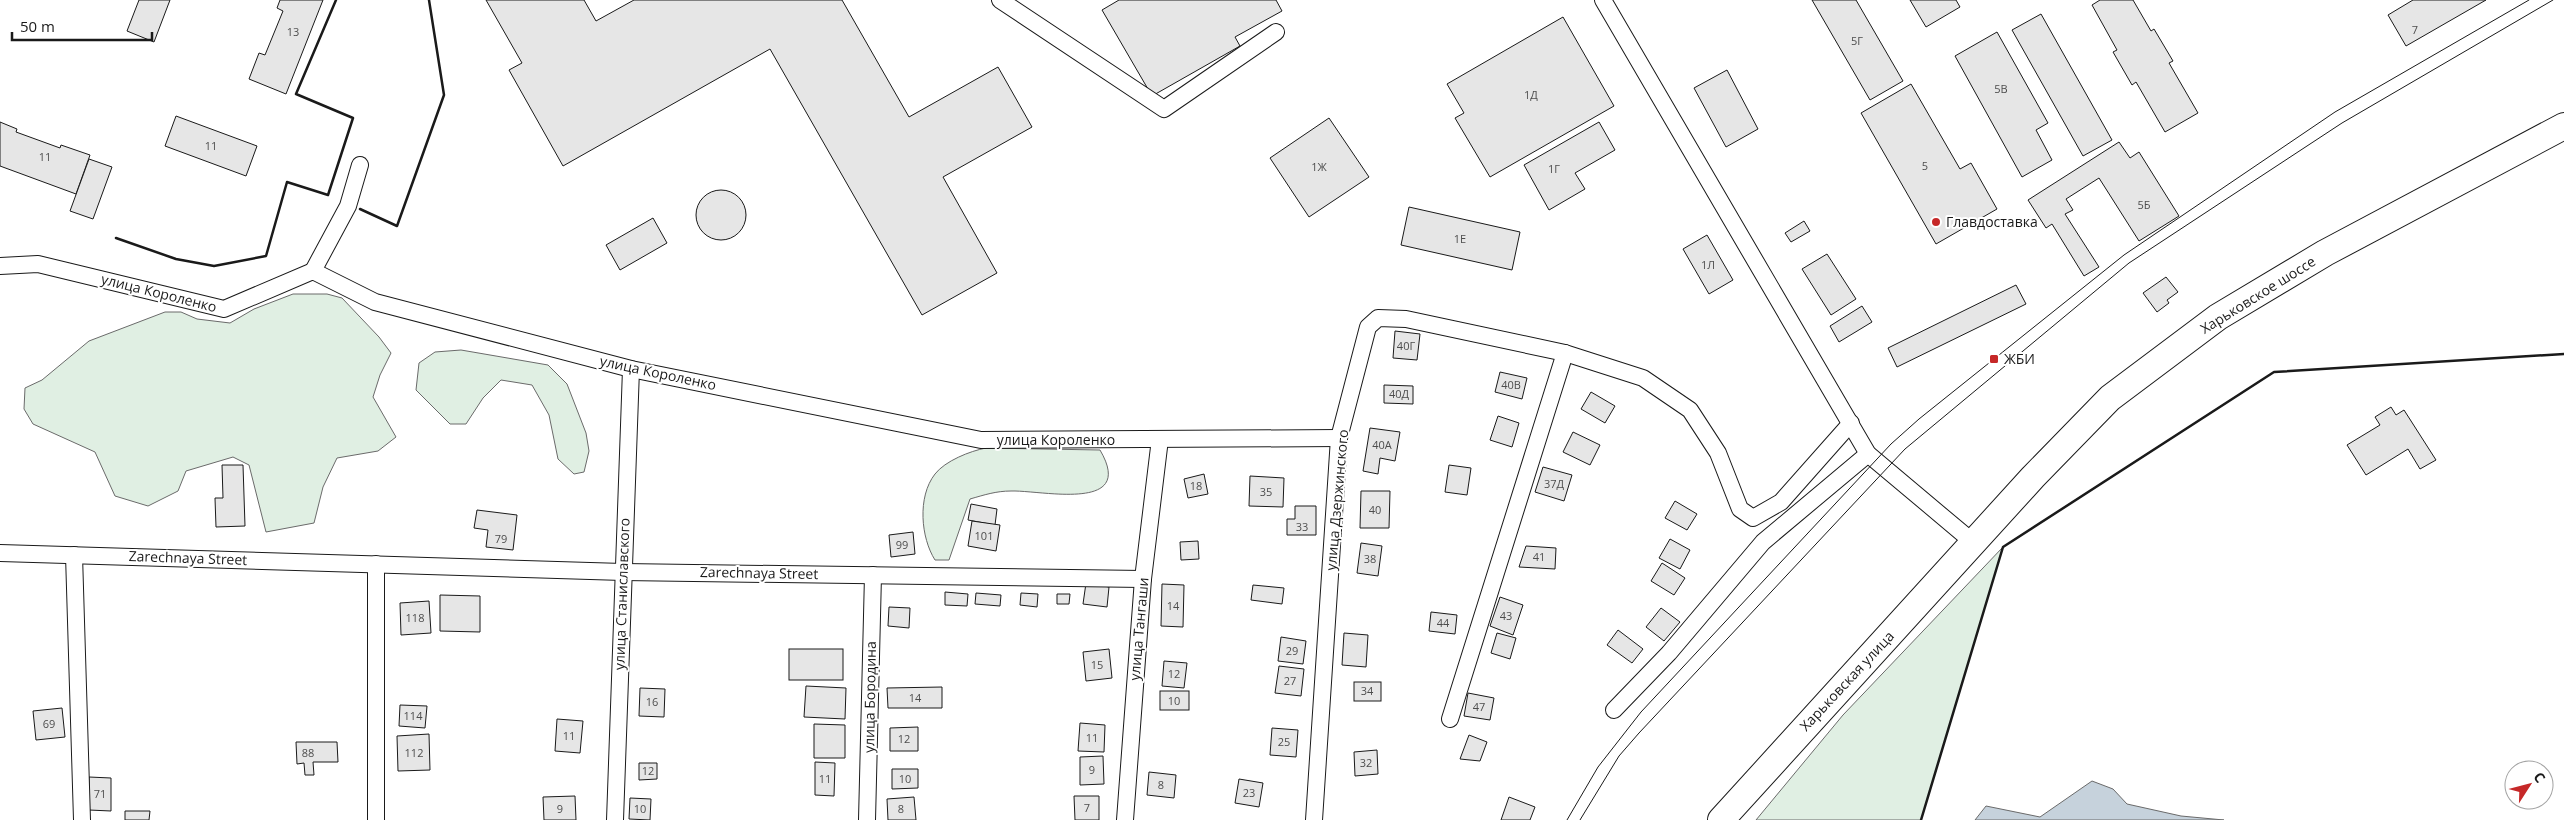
<svg xmlns="http://www.w3.org/2000/svg" width="2564" height="820" font-family="'Open Sans',sans-serif">
	<rect width="100%" height="100%" fill="#fff"/>
	<g fill="#e0efe3" stroke="#6a6a6a">
		<path d="M293,294h34l15,4 37,39 12,16 -11,22 -7,22 23,40 -18,14 -41,7 -14,29 -9,36 -48,9 -17,-67 -16,-8 -47,14 -8,20 -30,15 -33,-10 -20,-44 -62,-28 -9,-15 1,-21 17,-8 47,-39 76,-29h16l16,7 33,4 24,-14z"/>
		<path d="M461,350l87,15 19,19 19,49 3,18 -5,21 -10,2 -16,-15 -9,-44 -17,-30 -31,-5 -18,18 -17,26h-16l-34,-34 3,-27 16,-11z"/>
		<path d="M986,448l114,2c37,63 -59,40 -89,41 -15,0 -27,4 -41,8l-21,61h-14c-14,-22 -18,-63 0,-86 10,-13 35,-23 51,-26z"/>
		<path d="M2003,547l-82,273h-165l87,-105z"/>
	</g>
	<path fill="#c6d2dc" stroke="#6a6a6a" d="M2092,781l21,8 14,15 54,12 43,4h-249l11,-14 54,11z"/>
	<g fill="#e6e6e6" stroke="#1a1a1a">
		<path d="M139,0h31l-16,42 -27,-11z"/>
		<path d="M280,0h43l-37,94 -37,-15 10,-26 6,2 18,-44 -6,-3z"/>
		<path d="M486,0h98l12,21 38,-21h208l67,117 89,-50 34,60 -89,50 54,96 -75,42 -152,-266 -207,117 -54,-96 13,-7z"/>
		<path d="M1119,0h157l6,11 -47,26 5,9 -88,50 -50,-86z"/>
		<path d="M1812,0h44l47,81 -33,19z"/>
		<path d="M1910,0h46l4,7 -34,20z"/>
		<path d="M2100,0h33l18,31 3,-2 19,32 -4,2 29,50 -33,19 -29,-50 -4,3 -19,-33 4,-2 -25,-45z"/>
		<path d="M2413,0h73l-80,46 -18,-31z"/>
		<path d="M2041,14l71,126 -29,16 -71,-126z"/>
		<path d="M1563,17l51,89 -124,71 -35,-59 9,-5 -17,-29z"/>
		<path d="M1997,32l51,91 -12,7 16,30 -30,17 -67,-121z"/>
		<path d="M1727,70l31,59 -32,18 -32,-59z"/>
		<path d="M1911,84l49,85 11,-6 26,46 -61,35 -75,-131z"/>
		<path d="M176,116l81,30 -11,30 -81,-30z"/>
		<path d="M1329,118l40,59 -60,40 -39,-59z"/>
		<path d="M0,122l17,7 -1,3 44,16 1,-3 29,10 -14,39 -76,-28z"/>
		<path d="M1599,122l16,28 -40,23 10,16 -36,21 -25,-45z"/>
		<path d="M2119,142l11,16 9,-6 40,64 -40,25 -40,-63 -33,21 7,11 -8,4 34,53 -15,9 -32,-52 -6,4 -18,-28z"/>
		<path d="M89,159l23,8 -19,52 -23,-8z"/>
		<circle cx="721" cy="215" r="25"/>
		<path d="M1409,207l111,25 -8,38 -111,-25z"/>
		<path d="M653,218l14,25 -47,27 -14,-25z"/>
		<path d="M1804,221l6,10 -19,11 -6,-9z"/>
		<path d="M1707,235l26,45 -24,14 -26,-45z"/>
		<path d="M1827,254l29,45 -25,16 -29,-46z"/>
		<path d="M2166,277l12,15 -11,8 2,3 -12,9 -14,-19z"/>
		<path d="M2016,285l10,19 -129,63 -9,-19z"/>
		<path d="M1862,306l10,16 -33,20 -9,-16z"/>
		<path d="M1395,331l25,3 -3,26 -24,-2z"/>
		<path d="M1500,372l27,6 -5,21 -27,-7z"/>
		<path d="M1384,385l29,1v18l-29,-1z"/>
		<path d="M1591,392l24,14 -10,17 -24,-14z"/>
		<path d="M2391,407l5,8 8,-5 32,50 -16,9 -12,-20 -42,26 -19,-30 33,-20 -5,-8z"/>
		<path d="M1498,416l21,7 -7,24 -22,-7z"/>
		<path d="M1370,428l30,4 -5,29 -15,-3 -2,16 -15,-3z"/>
		<path d="M1573,432l27,13 -10,20 -27,-13z"/>
		<path d="M222,465h21l2,61 -29,1 -1,-29h8z"/>
		<path d="M1449,465l22,3 -4,27 -22,-3z"/>
		<path d="M1543,467l29,8 -8,26 -29,-9z"/>
		<path d="M1204,474l4,20 -20,4 -4,-19z"/>
		<path d="M1250,476l34,2 -1,29 -34,-1z"/>
		<path d="M1361,491h29l-1,37h-29z"/>
		<path d="M1675,501l22,13 -10,16 -22,-12z"/>
		<path d="M971,504l26,5 -2,16 -27,-5z"/>
		<path d="M1295,506h21v29h-29v-16h8z"/>
		<path d="M477,510l40,5 -4,35 -27,-3 2,-17 -14,-2z"/>
		<path d="M972,521l28,4 -4,26 -28,-5z"/>
		<path d="M913,532l2,22 -24,3 -2,-22z"/>
		<path d="M1670,539l20,11 -10,19 -21,-11z"/>
		<path d="M1198,541l1,18 -18,1 -1,-18z"/>
		<path d="M1361,543l21,3 -4,30 -21,-3z"/>
		<path d="M1526,546l30,2 -1,21 -36,-2z"/>
		<path d="M1662,563l23,15 -11,17 -23,-14z"/>
		<path d="M1086,583l23,4 -2,20 -24,-3z"/>
		<path d="M1162,584l22,1 -1,42 -22,-1z"/>
		<path d="M1253,585l31,3 -2,16 -31,-4z"/>
		<path d="M945,592l23,2 -1,12 -22,-1z"/>
		<path d="M976,593l25,2 -1,11 -25,-2z"/>
		<path d="M1021,593l17,1 -1,13 -17,-2z"/>
		<path d="M1057,594h13l-1,10h-12z"/>
		<path d="M440,595l40,1v36l-40,-1z"/>
		<path d="M1500,597l23,8 -10,30 -23,-9z"/>
		<path d="M429,601l2,32 -30,2 -1,-32z"/>
		<path d="M889,607l21,1 -1,20 -21,-2z"/>
		<path d="M1661,608l19,14 -16,19 -18,-14z"/>
		<path d="M1431,612l26,3 -2,19 -26,-3z"/>
		<path d="M1618,630l25,19 -11,14 -25,-18z"/>
		<path d="M1344,633l24,2 -2,32 -24,-2z"/>
		<path d="M1497,633l19,5 -6,21 -19,-6z"/>
		<path d="M1281,637l25,4 -3,23 -25,-3z"/>
		<rect x="789" y="649" width="54" height="31"/>
		<path d="M1109,649l3,29 -26,3 -3,-29z"/>
		<path d="M1164,661l23,2 -3,25 -22,-2z"/>
		<path d="M1279,666l25,3 -3,27 -26,-3z"/>
		<rect x="1354" y="682" width="27" height="19"/>
		<path d="M806,686l40,2 -1,31 -41,-2z"/>
		<path d="M942,687v21h-54l-1,-20z"/>
		<path d="M640,688l25,1 -1,28 -25,-1z"/>
		<rect x="1160" y="691" width="29" height="19"/>
		<path d="M1468,693l26,5 -4,22 -26,-4z"/>
		<path d="M400,705l27,1 -2,22 -26,-2z"/>
		<path d="M62,708l3,29 -29,3 -3,-29z"/>
		<path d="M557,719l26,2 -3,32 -25,-2z"/>
		<path d="M1080,723l25,2 -1,27 -26,-1z"/>
		<path d="M814,724l31,1v33h-31z"/>
		<path d="M918,727v24h-28v-23z"/>
		<path d="M1272,728l26,2 -2,27 -26,-2z"/>
		<path d="M429,734l1,36 -32,1 -1,-35z"/>
		<path d="M1469,735l18,7 -7,19 -20,-2z"/>
		<path d="M296,742h41l1,20h-25l1,13h-9l-1,-12 -7,1z"/>
		<path d="M1377,750l1,24 -23,2 -1,-24z"/>
		<path d="M1103,756l1,28 -24,1v-28z"/>
		<path d="M815,762l20,1 -1,33 -19,-1z"/>
		<path d="M639,763h18v16l-18,1z"/>
		<path d="M892,769h26v19l-26,1z"/>
		<path d="M1149,772l27,3 -2,23 -27,-3z"/>
		<path d="M89,777l22,1v33l-22,-1z"/>
		<path d="M1239,779l24,4 -4,24 -24,-4z"/>
		<path d="M575,796l1,24h-32l-1,-23z"/>
		<path d="M1074,796h25v24h-24z"/>
		<path d="M914,797l2,23h-28l-1,-21z"/>
		<path d="M1509,797l26,10 -5,13h-29z"/>
		<path d="M630,798l21,1 -1,21 -21,-1z"/>
		<path d="M125,811h25l-1,9h-24z"/>
	</g>
	<g fill="none" stroke-linecap="round" stroke-linejoin="round">
		<defs>
			<g id="street">
				<path d="M1000,0l164,109 112,-77"/>
				<path d="M1603,0l265,454 106,89"/>
				<path d="M0,266l38,-2 186,45 89,-38 62,31 256,67 350,71 358,-2"/>
				<path d="M313,271l35,-65 12,-41"/>
				<path d="M0,553l623,19 520,7"/>
				<path d="M74,555l8,265"/>
				<path d="M376,564v256"/>
				<path d="M1614,710l55,-57 94,-111 105,-88"/>
				<path d="M1450,719l115,-366"/>
				<path d="M615,820l16,-451"/>
				<path d="M867,820l6,-245"/>
				<path d="M1125,820l18,-241 17,-140"/>
				<path d="M1314,820l25,-382 29,-111 10,-9 28,1 159,34 78,25 47,32 28,43 22,56 13,9 28,-16 70,-79"/>
			</g>
			<path id="primary" d="M1721,820l312,-343 77,-79 108,-81 107,-64 239,-127"/>
		</defs>
		<use href="#street" stroke="#1a1a1a" stroke-width="18"/>
		<use href="#primary" stroke="#1a1a1a" stroke-width="28"/>
		<use href="#street" stroke="#fff" stroke-width="16"/>
		<use href="#primary" stroke="#fff" stroke-width="26"/>
		<g stroke="#1a1a1a" stroke-width="1">
			<path d="M1567,820l31,-53 43,-55 250,-268 28,-25 205,-164 211,-143 194,-112"/>
			<path d="M1580,820l39,-64 20,-23 266,-284 224,-186 213,-140 211,-123"/>
		</g>
		<g stroke="#1a1a1a" stroke-width="2.5">
			<path d="M360,209l37,17 47,-131 -15,-95"/>
			<path d="M116,238l60,21 38,7 52,-10 21,-74 41,13 25,-77 -57,-24 40,-94"/>
			<path d="M1921,820l82,-273 271,-175 290,-18"/>
		</g>
	</g>
	<g fill="#c62828" stroke="#fff" stroke-width="2">
		<circle cx="1936" cy="222" r="5"/>
		<rect x="1989" y="354" width="10" height="10" rx="2.5"/>
	</g>
	<g text-anchor="middle" stroke-width="4" stroke-linejoin="round" paint-order="stroke">
		<g font-size="11" fill="#4d4d4d">
			<text x="2415" y="34">7</text>
			<text x="293" y="36">13</text>
			<text x="1857" y="45">5Г</text>
			<text x="2001" y="93">5В</text>
			<text x="1531" y="99">1Д</text>
			<text x="211" y="150">11</text>
			<text x="45" y="161">11</text>
			<text x="1925" y="170">5</text>
			<text x="1319" y="171">1Ж</text>
			<text x="1554" y="173">1Г</text>
			<text x="2144" y="209">5Б</text>
			<text x="1460" y="243">1Е</text>
			<text x="1708" y="269">1Л</text>
			<text x="1406" y="350">40Г</text>
			<text x="1511" y="389">40В</text>
			<text x="1399" y="398">40Д</text>
			<text x="1382" y="449">40А</text>
			<text x="1554" y="488">37Д</text>
			<text x="1196" y="490">18</text>
			<text x="1266" y="496">35</text>
			<text x="1375" y="514">40</text>
			<text x="1302" y="531">33</text>
			<text x="984" y="540">101</text>
			<text x="501" y="543">79</text>
			<text x="902" y="549">99</text>
			<text x="1539" y="561">41</text>
			<text x="1370" y="563">38</text>
			<text x="1173" y="610">14</text>
			<text x="1506" y="620">43</text>
			<text x="415" y="622">118</text>
			<text x="1443" y="627">44</text>
			<text x="1292" y="655">29</text>
			<text x="1097" y="669">15</text>
			<text x="1174" y="678">12</text>
			<text x="1290" y="685">27</text>
			<text x="1367" y="695">34</text>
			<text x="915" y="702">14</text>
			<text x="1174" y="705">10</text>
			<text x="652" y="706">16</text>
			<text x="1479" y="711">47</text>
			<text x="413" y="720">114</text>
			<text x="49" y="728">69</text>
			<text x="569" y="740">11</text>
			<text x="1092" y="742">11</text>
			<text x="904" y="743">12</text>
			<text x="1284" y="746">25</text>
			<text x="308" y="757">88</text>
			<text x="414" y="757">112</text>
			<text x="1366" y="767">32</text>
			<text x="1092" y="774">9</text>
			<text x="648" y="775">12</text>
			<text x="825" y="783">11</text>
			<text x="905" y="783">10</text>
			<text x="1161" y="789">8</text>
			<text x="1249" y="797">23</text>
			<text x="100" y="798">71</text>
			<text x="1087" y="812">7</text>
			<text x="560" y="813">9</text>
			<text x="640" y="813">10</text>
			<text x="901" y="813">8</text>
		</g>
		<g font-size="14" fill="#1a1a1a" stroke="#fff" text-anchor="start">
			<text x="1946" y="227">Главдоставка</text>
			<text x="2004" y="364">ЖБИ</text>
		</g>
		<g font-size="14" fill="#1a1a1a" stroke="#fff">
			<text transform="translate(159 293) rotate(14)" y="5">улица Короленко</text>
			<text transform="translate(2258 295) rotate(-32)" y="5">Харьковское шоссе</text>
			<text transform="translate(658 373) rotate(12)" y="5">улица Короленко</text>
			<text x="1056" y="445">улица Короленко</text>
			<text transform="translate(1337 500) rotate(-85)" y="5">улица Дзержинского</text>
			<text transform="translate(188 558) rotate(2)" y="5">Zarechnaya Street</text>
			<text transform="translate(759 573) rotate(1)" y="5">Zarechnaya Street</text>
			<text transform="translate(622 594) rotate(-88)" y="5">улица Станиславского</text>
			<text transform="translate(1139 629) rotate(-85)" y="5">улица Тангаши</text>
			<text transform="translate(1847 681) rotate(-47)" y="5">Харьковская улица</text>
			<text transform="translate(870 697) rotate(-89)" y="5">улица Бородина</text>
		</g>
	</g>
	<g transform="translate(2529 785) rotate(54)"><circle r="24" fill="#ffffff" stroke="#a3a3a3"/>
	<path d="M0-4L9 19L0 12L-9 19Z" fill="#c62828"/>
	<text y="-8" font-size="14" font-weight="bold" text-anchor="middle" fill="#1a1a1a">С</text>
	</g>
	<path d="M12 32v8h140v-8" fill="none" stroke="#1a1a1a" stroke-width="2.5"/>
	<text x="20" y="32" font-size="15" fill="#1a1a1a" stroke="#ffffff" stroke-width="4" paint-order="stroke">50 m</text>
</svg>
